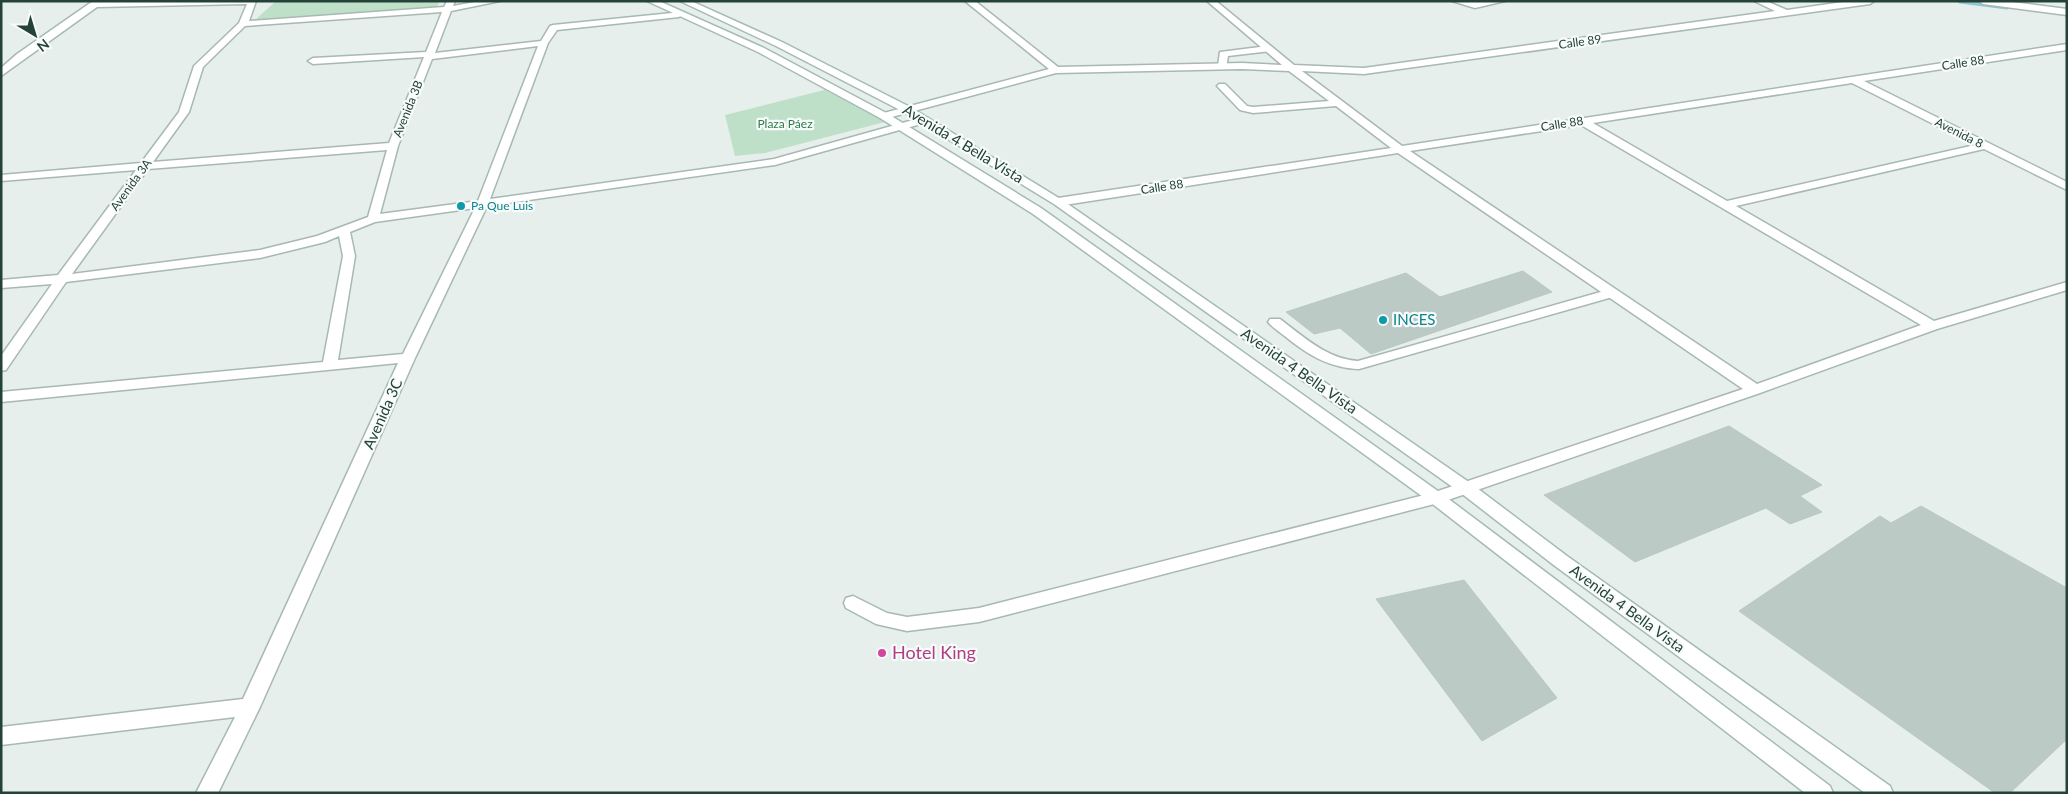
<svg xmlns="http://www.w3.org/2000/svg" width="2068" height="794" font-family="Lato,sans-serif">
	<rect width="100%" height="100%" fill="#e6efeb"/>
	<g fill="#bfe0c8">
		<path d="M291,1h149l-3,6 -182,13 20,-18z"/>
		<path d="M832,88l-7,2 60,32 -120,31 -30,3 -10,-41z"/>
	</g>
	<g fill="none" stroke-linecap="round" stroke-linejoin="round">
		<path stroke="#8ec9d4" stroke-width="5" d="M1960,1l47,6"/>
	</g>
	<g fill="#bbcac4" stroke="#b8c9c2">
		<path d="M1523,271l29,21 -181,62 -31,-26 -26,6 -28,-22 120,-39 34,24z"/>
		<path d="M1729,426l93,59 -22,11 22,16 -32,12 -24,-16 -131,54 -91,-67z"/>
		<path d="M1921,506l146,82v151l-57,54h-15l-256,-182 141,-95 11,7z"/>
		<path d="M1464,580l93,118 -75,43 -106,-142z"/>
	</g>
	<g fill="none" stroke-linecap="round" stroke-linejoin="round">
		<defs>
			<g id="lane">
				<path d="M1268,46l3,1v4l-43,5 -2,12 -3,1 -5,-3 2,-14z"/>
				<path d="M1611,289l5,1 2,3 -2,3 -257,73c-29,-1 -51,-14 -73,-32 -6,-5 -13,-9 -18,-15l2,-3h10c24,18 47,40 78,42z"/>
			</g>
			<g id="street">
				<path d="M93,1h163l-7,20 195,-14 3,-6h8l-2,5 27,-5h20l-49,10 -16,42 106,-12 9,-15 3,-1 129,-13 1,2 -4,3 -122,13 -9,13 -58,156 284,-40 146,-41h8l1,2 -1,2 -153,43 -288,41 -72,152 -155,349 -42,86h-22l39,-76 -234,28v-18l242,-28 155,-336 -397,39v-10l322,-30 20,-106 -4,-20 -14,6 -65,16 -194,24 -60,88 -5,1v-15l51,-72 -51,4v-8l57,-5 78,-105 -135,11v-6l140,-12 38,-51 15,-46 45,-43 8,-19 -150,3 -96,69v-8l16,-14zM442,12l-16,40 -113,6 -5,3 5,3 111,-7 -35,86 -236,19 36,-50 14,-45 42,-41zM538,46l-60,155 -98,13 18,-68 34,-87zM387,150l-19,67 -51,19 -57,14 -188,24 76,-105zM475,208l-72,146 -65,6 17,-104 -5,-24 25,-10z"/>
				<path d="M965,1h10l83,66 184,-4 40,2 -75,-64h9l78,64 70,3 411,-57 -21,-10h12l21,9 63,-9h24l-4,3 -506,70 -62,-3 100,75 665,-102v6l-203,31 203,101v8l-83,-41 -248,57 198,115 133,-39v8l-130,39 -177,64 -318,109 -463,120 -72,9 -31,-7 -30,-16 -2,-5 2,-5 7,-2 34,17 20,4 72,-9 453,-115 311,-104 -345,-236 -340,53 -6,-4 6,-4 333,-50 -55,-42 -83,7 -13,-3 -23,-24 2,-2h6l22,22 6,1 76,-6 -40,-30 -47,-2 -186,4 -168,45h-8l-1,-2 1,-2 169,-45zM1852,83l123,62 -248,56 -134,-78zM1581,125l340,200 -164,59 -347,-233z"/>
				<path d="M1452,1h53l-30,7z"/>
				<path d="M1979,1h25l63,8v6l-84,-11z"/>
			</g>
			<g id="secondary">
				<path d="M647,1h12l105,47 124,66 153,94 401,286 388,292 3,7h-28l-375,-291 -397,-288 -153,-96 -122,-66z"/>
				<path d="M680,1h11l91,41 128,65 152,93 411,285 94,71 323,230 3,7h-28l-310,-227 -94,-73 -407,-289 -152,-93 -126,-65z"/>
			</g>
		</defs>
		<use href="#lane" stroke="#a8b8b2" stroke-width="3"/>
		<use href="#street" stroke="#a8b8b2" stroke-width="3"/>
		<use href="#secondary" stroke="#a4bbb3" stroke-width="3"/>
		<use href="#lane" fill="#fff" fill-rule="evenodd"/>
		<use href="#street" fill="#fff" fill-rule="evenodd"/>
		<use href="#secondary" fill="#fff" fill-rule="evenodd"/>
	</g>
	<g fill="#0f9aa8" stroke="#f7fbf9" stroke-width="2">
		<circle cx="461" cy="206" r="5"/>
		<circle cx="1383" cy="320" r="5"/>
	</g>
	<circle fill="#d1479c" stroke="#f7fbf9" stroke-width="2" cx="882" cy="653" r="5"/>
	<g text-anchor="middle" stroke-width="4.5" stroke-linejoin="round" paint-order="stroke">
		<g font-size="12" fill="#24423a" stroke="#f7fbf9">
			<text transform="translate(1580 42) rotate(-8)" y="4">Calle 89</text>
			<text transform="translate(1963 63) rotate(-9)" y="4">Calle 88</text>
			<text transform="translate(408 109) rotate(-68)" y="4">Avenida 3B</text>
			<text transform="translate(1562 124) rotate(-9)" y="4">Calle 88</text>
			<text transform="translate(1959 133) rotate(27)" y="4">Avenida 8</text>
			<text transform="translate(131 185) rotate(-54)" y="4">Avenida 3A</text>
			<text transform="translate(1162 187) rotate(-9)" y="4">Calle 88</text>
		</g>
		<g font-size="12" fill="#2d7a4b" stroke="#f7fbf9">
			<text x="785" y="128">Plaza Páez</text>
		</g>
		<g font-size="12" fill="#0d838f" stroke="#f7fbf9" text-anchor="start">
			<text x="471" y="210">Pa Que Luis</text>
		</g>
		<g font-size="15" fill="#24423a" stroke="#f7fbf9">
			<text transform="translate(963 144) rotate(31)" y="5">Avenida 4 Bella Vista</text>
			<text transform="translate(1299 371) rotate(35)" y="5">Avenida 4 Bella Vista</text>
			<text transform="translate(383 414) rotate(-66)" y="5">Avenida 3C</text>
			<text transform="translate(1627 609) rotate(36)" y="5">Avenida 4 Bella Vista</text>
		</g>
		<g font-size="15" fill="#0d838f" stroke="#f7fbf9" text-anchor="start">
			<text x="1393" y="325">INCES</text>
		</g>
		<g font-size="18" fill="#b23c85" stroke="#f7fbf9" text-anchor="start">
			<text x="892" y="659">Hotel King</text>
		</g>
	</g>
	<rect width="2068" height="794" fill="none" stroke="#24423a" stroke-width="5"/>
	<g transform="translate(35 35) rotate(142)" stroke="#f7fbf9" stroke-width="4" paint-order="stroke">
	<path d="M0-4L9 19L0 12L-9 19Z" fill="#24423a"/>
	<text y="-8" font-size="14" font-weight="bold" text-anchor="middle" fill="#24423a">N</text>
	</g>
</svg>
